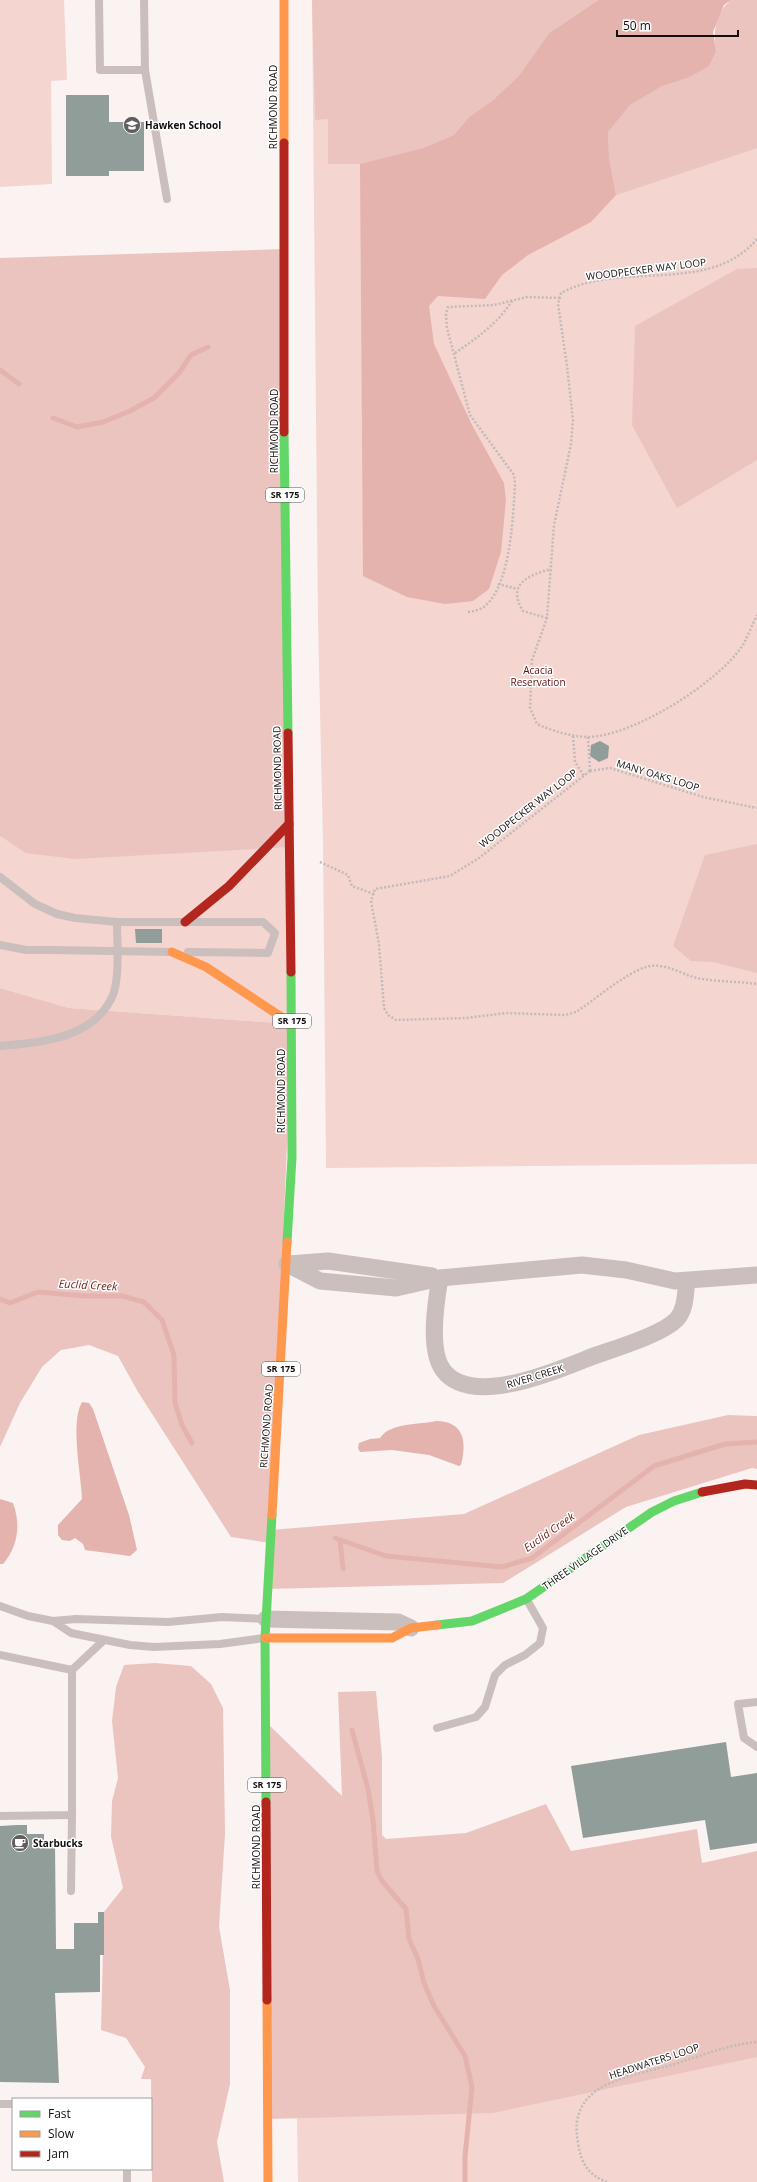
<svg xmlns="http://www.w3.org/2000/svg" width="757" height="2182" font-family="'Open Sans',sans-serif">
	<rect width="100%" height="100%" fill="#faf3f2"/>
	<g fill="#f4d5d0">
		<path d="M0,0h64l3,80 -16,1 1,103 -52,3z"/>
		<path d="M312,0h177l268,113v1051l-431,4 -3,-325 -5,-222z"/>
		<path d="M0,836l25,17 265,-6 2,177 -223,-16 -69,-20z"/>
		<path d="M757,1911v271h-459l-1,-64h10z"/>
	</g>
	<g fill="#ecc4bf">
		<path d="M312,0h286l-49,33 -30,43 -27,25 -23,16 -15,18 -31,13 -63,16h-32v-45l-13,1z"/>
		<path d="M731,0h26v148l-141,47 -7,-37 -1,-26 22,-27 32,-19 26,-8 28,-27c-3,-18 -1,-38 15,-51z"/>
		<path d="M284,249l6,598 -215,12 -50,-6 -25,-17v-578z"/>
		<path d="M757,268v192l-80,48 -45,-83 3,-99 102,-57z"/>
		<path d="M757,844v129l-44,-11 -22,-1 -18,-15 32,-91z"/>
		<path d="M0,988l69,20 223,16 -21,506 193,-16 175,-79 89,-20 29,1v53l-5,-1 -126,39 -123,76 -236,6 3,-46 -39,-6 -93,-145 -20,-36 -29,-11 -28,5 -19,17 -22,36 -20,44z"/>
		<path d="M155,1663l36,3 20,18 12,24 2,126 -6,93 11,63v94l-13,58 7,40h-72l-1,-103h-10l4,-12 -19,-29 -25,-8 3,-118 19,-24 -12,-51 1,-36 6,-23 -6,-57 4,-34 8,-22z"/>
		<path d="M376,1691l6,66v78l4,4 80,-6 80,-29 25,47 126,-22 5,34 55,-12v206l-264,56 -225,6 -2,-397 76,74 -4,-104z"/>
	</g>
	<g fill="#e4b3ad">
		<path d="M598,0h133l-7,5 -11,27 3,19 -7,15 -21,12 -26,8 -32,19 -22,27 1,26 7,37 -25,27 -63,33 -26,20 -17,24 -47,-3 -9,10 5,38 38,81 32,58 2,17 -5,52 -12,37 -16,12 -28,3 -38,-7 -44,-21 -3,-412 63,-16 31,-13 15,-18 23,-16 27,-25 30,-43z"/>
		<path d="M82,1402l7,1 4,6 36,106 8,35 -7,6 -45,-6 -2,-6 -8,-6 -5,3 -8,-1 -4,-5v-10l24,-26c-1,-26 -12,-76 0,-97z"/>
		<path d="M436,1421c28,0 31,21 25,44l-2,1 -30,-11 -37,-5 -32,2 -2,-4 1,-5 11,-4 10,-1c11,-16 39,-13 56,-17z"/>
		<path d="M0,1499l13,4c8,22 5,43 -10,61h-3z"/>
	</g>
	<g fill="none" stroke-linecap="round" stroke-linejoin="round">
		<g stroke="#e4b3ad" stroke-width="5">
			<path d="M0,370l19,14"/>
			<path d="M53,418l24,9 26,-5 27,-11 24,-13 25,-25 12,-18 17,-8"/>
			<path d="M0,1299l10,4 28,-11 48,4h36l22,6 18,18 12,35 1,48 7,22 10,18"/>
			<path d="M335,1538l51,18 116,11 30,-9 122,-92 71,-22 32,-2"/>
			<path d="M340,1540l3,29"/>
			<path d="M352,1730l16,59 5,31 4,51 5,10 24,28 3,30 9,20 6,24 10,23 31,50 7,31 -7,69v26"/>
		</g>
	</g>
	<g fill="#909d99">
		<path d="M66,95h43v27h35v49h-35v5h-43z"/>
		<path d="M600,741l9,5 -1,12 -9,4 -9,-6 1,-11z"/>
		<path d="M135,929h27v14h-26z"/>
		<path d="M726,1742l5,35 26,-4v70l-47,7 -5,-30 -122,18 -12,-72z"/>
		<path d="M17,1825h10v9h17v10h11l1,105h18v-26h24v-11h6v43h-4v37l-45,1 4,90 -59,-1v-256z"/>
	</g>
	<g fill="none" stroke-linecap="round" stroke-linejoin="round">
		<g stroke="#c2bab8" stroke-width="2.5" stroke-dasharray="2 2" stroke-linecap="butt">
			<path d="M757,239c-48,57 -136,21 -196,54l-3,11 9,62 6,54 -2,24 -17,81 -7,93 -15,42 -2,48 7,16c16,7 32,12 50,13 45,0 131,-54 156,-92 5,-9 9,-20 14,-30"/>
			<path d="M455,353c22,-15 42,-29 57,-52"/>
			<path d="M498,584l19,5"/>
			<path d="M468,612c6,-1 12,-2 17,-6 26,-22 28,-90 30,-122l-1,-9 -44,-60 -23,-87 -1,-14 2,-7 46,-2 33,-8 33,1"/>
			<path d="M547,618l-24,-7c-17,-27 6,-36 28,-42"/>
			<path d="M573,736l2,26 9,14"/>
			<path d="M588,737l2,34"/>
			<path d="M590,771l-111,87 -29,18 -75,13 -4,12 8,43 5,64 4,7 8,5 71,-2 39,-5 59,2 11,-3c20,-13 48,-38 70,-45 14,-5 31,4 44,9 18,6 46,5 67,8"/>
			<path d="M590,771l20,-3 93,29 54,11"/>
			<path d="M320,862l28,13 4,11 22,8"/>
			<path d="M607,2182c-19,-7 -26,-19 -29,-39 -12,-62 54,-66 97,-79 28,-9 52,-19 82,-22"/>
		</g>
		<g stroke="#cabfbd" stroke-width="8">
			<path d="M99,0l1,70h45l-1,-70"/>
			<path d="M145,70l22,129"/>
			<path d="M0,877l35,27 22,10 18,4 42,4h146l12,11 -7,20 -80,-1"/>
			<path d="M0,945l26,5h25l120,2"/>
			<path d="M0,1046c42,-4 94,-7 113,-51 7,-19 4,-53 4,-73"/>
			<path d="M0,1606l28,10 25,5"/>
			<path d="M264,1638l-44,6 -66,3 -24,-2 -59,-12 -18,-12 23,-2 92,3 54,-5 43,2"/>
			<path d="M0,1655l72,15v145l-72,1"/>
			<path d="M72,1670l32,-30"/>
			<path d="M757,1702l-19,2 6,34 13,9"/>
			<path d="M437,1728l39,-11 9,-10 10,-32 10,-10 20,-10 15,-12 3,-15 -16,-28"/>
			<path d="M71,1891l1,-76"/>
			<path d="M0,2104h13"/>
			<path d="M127,2169v13"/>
		</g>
		<g stroke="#cabfbd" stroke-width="17">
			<path d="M287,1264l33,17 76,7 44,-10 142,-13 44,5 49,11 82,-6"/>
			<path d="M288,1264l40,-3 104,15"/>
			<path d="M440,1278c-4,23 -12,71 3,92 28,38 113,1 148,-13 22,-8 71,-22 86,-38 9,-10 8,-25 10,-38"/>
			<path d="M266,1619l132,3 13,6"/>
		</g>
		<g stroke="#63d668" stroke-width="9">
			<path d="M284,432l4,301"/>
			<path d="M287,1242l5,-85 -1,-185"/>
			<path d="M437,1625l35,-4 54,-22 126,-87 22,-11 28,-9"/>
			<path d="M266,1802l-1,-164 7,-123"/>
		</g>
		<g stroke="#ff974d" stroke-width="9">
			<path d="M284,0v143"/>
			<path d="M172,952l34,15 86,57"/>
			<path d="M272,1515l15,-273"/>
			<path d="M265,1638h127l19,-10 26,-3"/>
			<path d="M267,2000l1,182"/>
		</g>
		<g stroke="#b3261e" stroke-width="9">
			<path d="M284,143v289"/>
			<path d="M288,733l3,239"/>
			<path d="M185,922l44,-36 60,-62"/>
			<path d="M702,1492l43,-8 12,1"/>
			<path d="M266,1802l1,198"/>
		</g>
	</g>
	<defs>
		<symbol id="school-disc" viewBox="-11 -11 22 22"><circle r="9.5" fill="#635e5e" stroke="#fff"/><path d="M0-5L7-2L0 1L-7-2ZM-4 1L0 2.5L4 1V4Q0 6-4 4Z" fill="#fff"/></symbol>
		<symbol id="cafe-disc" viewBox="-11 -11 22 22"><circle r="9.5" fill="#635e5e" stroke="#fff"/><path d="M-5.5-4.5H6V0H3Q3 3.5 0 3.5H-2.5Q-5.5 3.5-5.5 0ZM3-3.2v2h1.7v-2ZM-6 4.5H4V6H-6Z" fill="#fff"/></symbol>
	</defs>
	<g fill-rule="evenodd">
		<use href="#school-disc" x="122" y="115" width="20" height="20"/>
		<use href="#cafe-disc" x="10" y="1833" width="20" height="20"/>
	</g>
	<g text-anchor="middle" stroke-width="3" stroke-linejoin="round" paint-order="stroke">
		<g fill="#fff" stroke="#595656" stroke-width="1">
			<rect x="266" y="488" width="38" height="14" rx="3"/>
			<rect x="273" y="1014" width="38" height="14" rx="3"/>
			<rect x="262" y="1362" width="38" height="14" rx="3"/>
			<rect x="248" y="1778" width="38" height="14" rx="3"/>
		</g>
		<g font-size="9" font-weight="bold" fill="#120e0e">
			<text x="285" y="498">SR 175</text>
			<text x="292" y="1024">SR 175</text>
			<text x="281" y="1372">SR 175</text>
			<text x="267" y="1788">SR 175</text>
		</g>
		<g font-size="10" fill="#120e0e" stroke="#fff">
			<text transform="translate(273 107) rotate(-90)" y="4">RICHMOND ROAD</text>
			<text transform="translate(646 269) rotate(-7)" y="4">WOODPECKER WAY LOOP</text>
			<text transform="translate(274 431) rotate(-90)" y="4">RICHMOND ROAD</text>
			<text transform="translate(277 768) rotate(-91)" y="4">RICHMOND ROAD</text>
			<text transform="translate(658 775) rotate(17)" y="4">MANY OAKS LOOP</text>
			<text transform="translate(528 808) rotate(-38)" y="4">WOODPECKER WAY LOOP</text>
			<text transform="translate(281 1091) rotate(-90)" y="4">RICHMOND ROAD</text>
			<text transform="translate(535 1376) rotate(-17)" y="4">RIVER CREEK</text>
			<text transform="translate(266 1426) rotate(-86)" y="4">RICHMOND ROAD</text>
			<text transform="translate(585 1558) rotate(-35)" y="4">THREE VILLAGE DRIVE</text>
			<text transform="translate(256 1847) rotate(-90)" y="4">RICHMOND ROAD</text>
			<text transform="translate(654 2061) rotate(-18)" y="4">HEADWATERS LOOP</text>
		</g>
		<g font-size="10" font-weight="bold" fill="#120e0e" stroke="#fff" text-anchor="start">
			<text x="145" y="129">Hawken School</text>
			<text x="33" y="1847">Starbucks</text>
		</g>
		<g font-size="10" fill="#5e0e0d" stroke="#fff">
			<text x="538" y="674">Acacia<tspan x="538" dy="12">Reservation</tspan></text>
		</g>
		<g font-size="11" font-style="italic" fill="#70211c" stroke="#fff">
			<text transform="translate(88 1285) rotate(3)" y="4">Euclid Creek</text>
			<text transform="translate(549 1532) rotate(-35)" y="4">Euclid Creek</text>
		</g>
	</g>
	<rect x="12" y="2098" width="140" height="72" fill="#ffffff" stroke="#a09f9f"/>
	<rect x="20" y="2111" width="20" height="6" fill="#63d668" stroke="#a09f9f"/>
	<text x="48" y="2118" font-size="12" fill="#120e0e">Fast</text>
	<rect x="20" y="2131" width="20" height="6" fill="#ff974d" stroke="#a09f9f"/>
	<text x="48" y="2138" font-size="12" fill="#120e0e">Slow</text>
	<rect x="20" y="2151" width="20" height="6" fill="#b3261e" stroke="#a09f9f"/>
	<text x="48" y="2158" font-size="12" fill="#120e0e">Jam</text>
	<path d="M617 30v6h121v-6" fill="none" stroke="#120e0e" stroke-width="2"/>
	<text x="623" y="30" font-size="12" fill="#120e0e" stroke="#ffffff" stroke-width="3" paint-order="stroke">50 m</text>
</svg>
